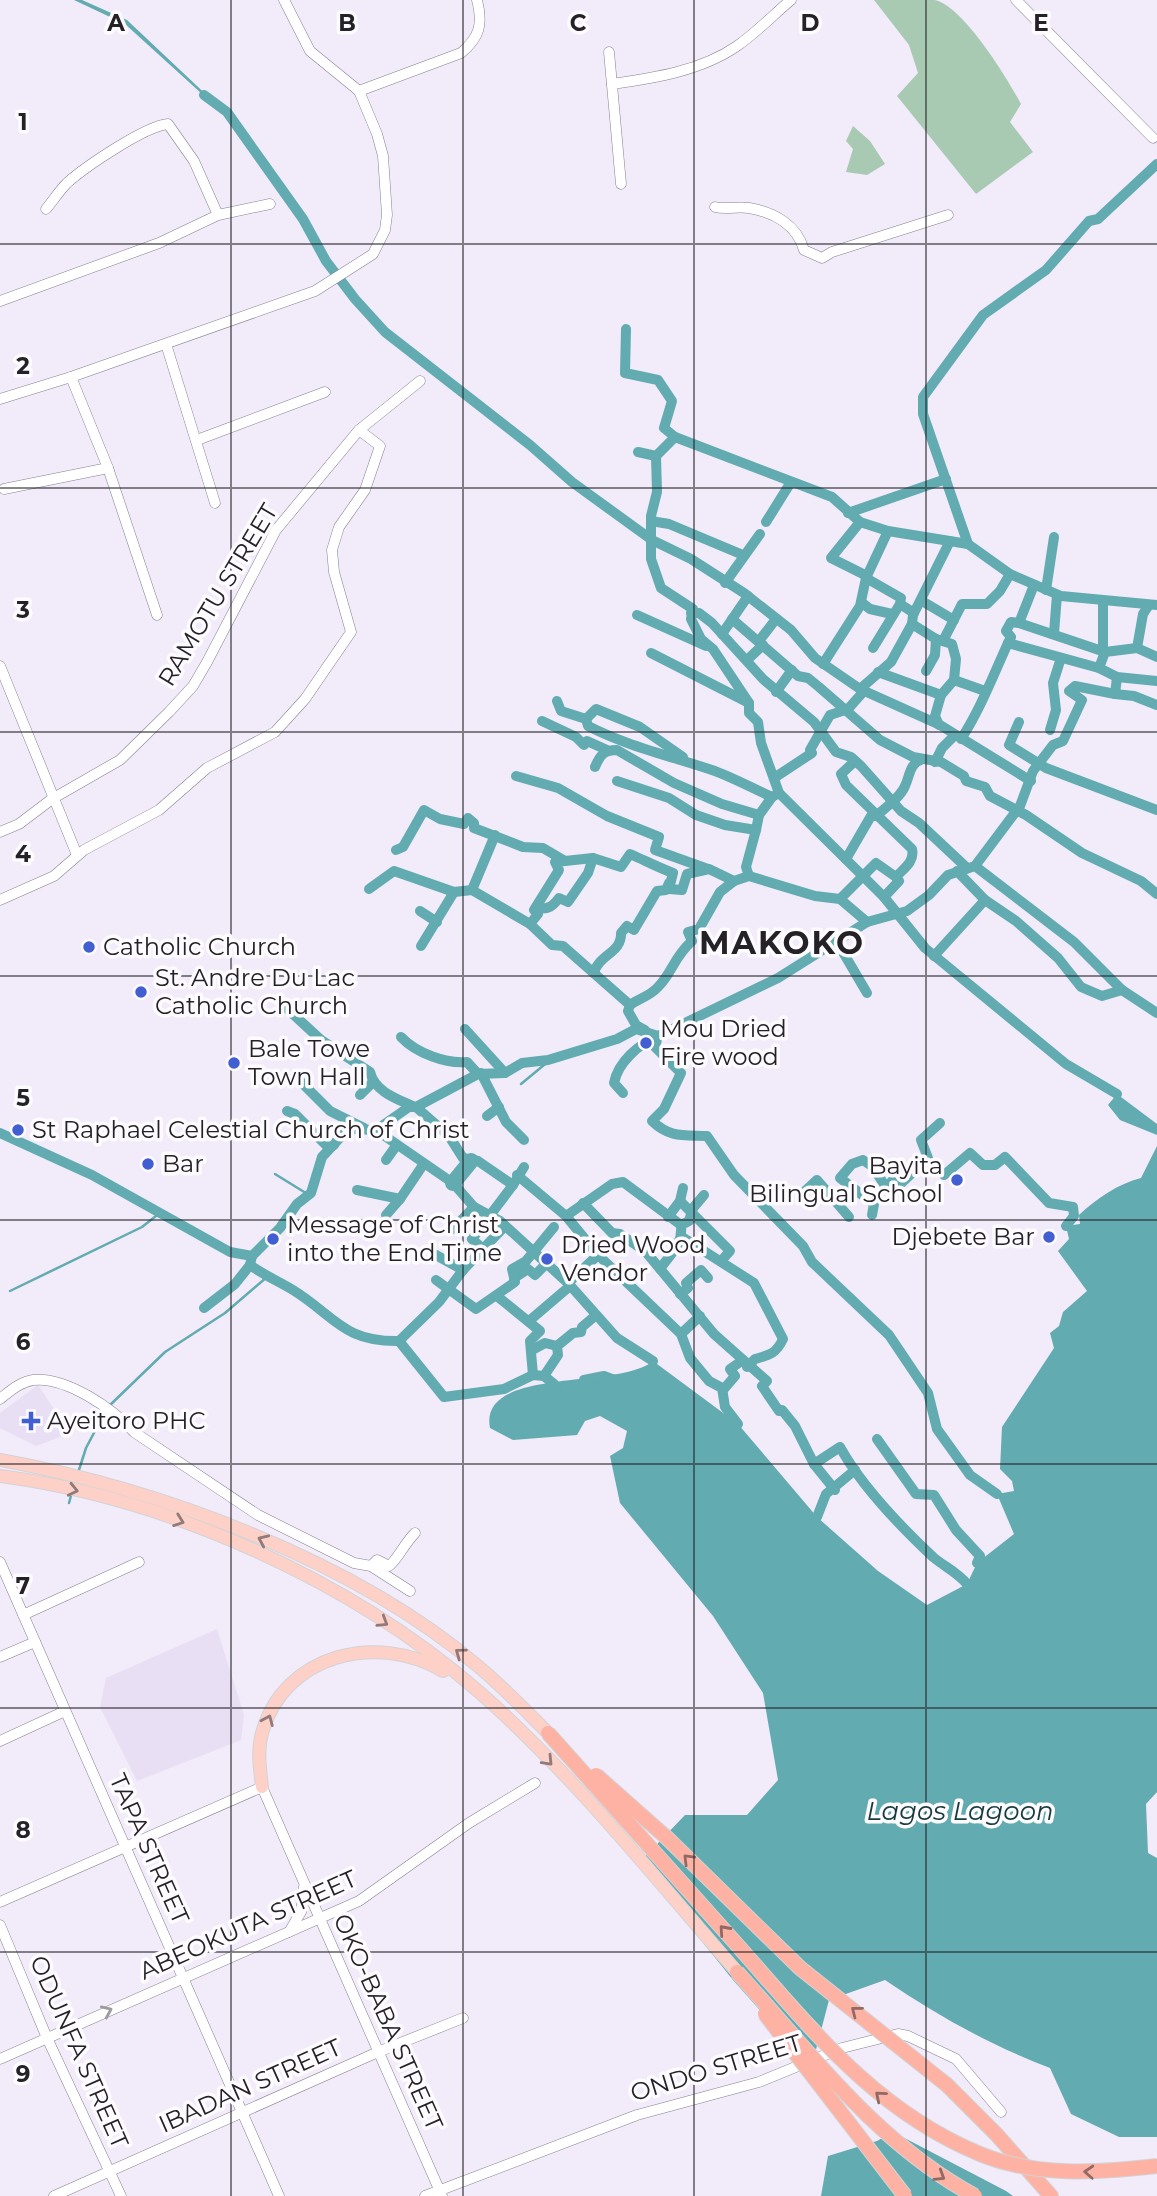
<svg xmlns="http://www.w3.org/2000/svg" width="1157" height="2196" font-family="Montserrat,sans-serif">
	<rect width="100%" height="100%" fill="#f2ebfa"/>
	<g fill="#e8dff4">
		<path d="M38,1385l32,48 -34,13 -36,-18v-15z"/>
		<path d="M217,1629l27,86 -3,25 -104,41 -37,-74 6,-29z"/>
	</g>
	<g fill="#a9cab2">
		<path d="M874,0c19,0 43,0 61,0 28,6 73,79 86,104l-11,18 23,30 -57,42 -79,-98 21,-23 -9,-28z"/>
		<path d="M853,126l17,15 15,23 -18,11 -21,-3 7,-23 -7,-8z"/>
	</g>
	<g fill="#61abb1">
		<path d="M74,0h8l45,20 87,82 -2,1 -87,-79z"/>
		<path d="M1117,1094l40,30v11l-37,-15 -12,-15z"/>
		<path d="M1157,1146v646l-11,12 2,49 9,5v279h-38l-48,-23 -21,-46c-60,-23 -112,-52 -165,-88l-56,20 -16,61 -13,-6 -67,-75 -94,-117 46,-48h62l31,-35 -15,-87 -50,-77 -93,-113 -10,-47 13,-8 4,-17 -27,-15 -15,5 -8,14 -64,5 -23,-12c-12,-62 129,-38 163,-67l85,63 79,93 61,54 49,34 40,-21 10,-21 37,-29 -17,-40 17,-3 -2,-10 -12,-12 2,-42 52,-79 -4,-15 9,-7 4,-14 24,-21 -29,-40 11,-12 -3,-13 14,-2 -1,-9c18,-17 39,-31 62,-37z"/>
		<path d="M893,2132l113,59 7,5h-192l7,-40 49,-15z"/>
	</g>
	<g fill="none" stroke-linecap="round" stroke-linejoin="round">
		<g stroke="#61abb1" stroke-width="2.5">
			<path d="M521,1084l29,-24"/>
			<path d="M275,1174l34,21"/>
			<path d="M10,1291l132,-64 19,-15"/>
			<path d="M108,1407l57,-55 60,-39 42,-36"/>
			<path d="M78,1473l8,-25 19,-36"/>
			<path d="M69,1503l3,-11"/>
		</g>
		<g stroke="#61abb1" stroke-width="10">
			<path d="M204,95l23,17 76,107 23,42 29,38 30,33 145,113 42,37 80,58 39,19 53,34 47,37 24,28 45,31 31,-27 21,-38"/>
			<path d="M1157,164l-59,55 -9,2 -43,49 -63,45 -60,82v17l45,130 42,30 51,22 96,9"/>
			<path d="M626,329l-1,44 33,7 14,21 -8,27 11,9"/>
			<path d="M638,452l18,4 19,-19 157,60 28,25 28,9 80,13"/>
			<path d="M656,456l1,36 -6,24v43l10,29 32,21 -2,10 10,20 12,10 36,54v10l9,9 3,21 18,50 105,104 41,51 141,116 51,30"/>
			<path d="M848,513l98,-34"/>
			<path d="M651,521l18,3 74,31"/>
			<path d="M766,522l25,-40"/>
			<path d="M860,522l-29,36 36,18"/>
			<path d="M950,541l-37,74 -1,9 24,15 16,5 4,15 -2,21"/>
			<path d="M866,578l35,20 -1,6 14,9"/>
			<path d="M725,583l35,-49"/>
			<path d="M1046,590l8,-53"/>
			<path d="M922,601l32,19"/>
			<path d="M1103,601v50"/>
			<path d="M861,602l9,7 22,5"/>
			<path d="M691,613h8l13,10 51,56 51,43 22,30 15,5 10,9 40,45 18,12 48,45"/>
			<path d="M637,615l69,31"/>
			<path d="M732,619l66,57 10,2 11,9 61,53 33,17 28,5 23,14 2,5 19,6 5,9 36,19 56,38 59,28 16,13"/>
			<path d="M1019,623l86,29"/>
			<path d="M1054,633l3,-38"/>
			<path d="M722,634l26,-38"/>
			<path d="M944,639l18,-35h25l13,-13 10,-17"/>
			<path d="M759,641l17,-22"/>
			<path d="M1008,643l3,-6 -5,-6 5,-9 8,1 15,-38"/>
			<path d="M873,648l27,-44"/>
			<path d="M1137,648l20,9"/>
			<path d="M651,653l98,50"/>
			<path d="M747,660l16,-15"/>
			<path d="M823,664l37,-58 6,-28 22,-47"/>
			<path d="M926,671l9,-16 1,-16"/>
			<path d="M878,672l63,23 13,-15 31,11"/>
			<path d="M1117,677l40,4"/>
			<path d="M860,689l80,36 91,56"/>
			<path d="M776,692l16,-22"/>
			<path d="M1115,694l19,2 23,9"/>
			<path d="M557,701l4,10 25,8 2,7c39,20 82,30 124,44 20,7 40,18 60,27l7,-4"/>
			<path d="M586,719l10,-10 44,18 43,30"/>
			<path d="M542,721l34,16 8,8 3,-4 20,9"/>
			<path d="M1019,722l-10,23 37,23 111,42"/>
			<path d="M939,725l-4,-9 6,-21"/>
			<path d="M1050,730l6,-20 -3,-27 8,-25"/>
			<path d="M961,739c19,-29 32,-63 47,-96l91,25"/>
			<path d="M855,761l-14,13 5,11 66,64c3,13 -9,20 -16,28l3,4 -15,16"/>
			<path d="M935,762l7,-14 13,-13"/>
			<path d="M595,767c5,-12 9,-17 22,-17l57,33 48,21 37,11 13,-18"/>
			<path d="M516,776l42,12 49,28 52,21 -4,13 53,19"/>
			<path d="M774,778l38,-25 -2,-3 20,-35 18,-6 16,-18"/>
			<path d="M617,781l52,17 27,17 29,10 31,5 3,-15"/>
			<path d="M495,835l-23,55 58,34 22,21 11,1 67,59 -2,6 8,14 9,5"/>
			<path d="M396,850l7,-3 21,-37 16,9 24,5 4,-6 6,5v5l49,19 20,1 22,13 28,-3 28,9 9,-13c14,6 27,13 43,19l-4,16 13,1 5,-16 22,-5 25,12 15,-5 66,20 25,3 27,23"/>
			<path d="M846,859l25,-43h5c9,-8 24,-18 29,-30 5,-10 4,-23 18,-27"/>
			<path d="M975,866l99,76 48,48 35,23"/>
			<path d="M957,871l28,29 31,21 42,37 23,29 21,9 20,-6"/>
			<path d="M749,876l-3,-9 10,-37"/>
			<path d="M369,889l25,-18 60,21 18,-2"/>
			<path d="M840,899l36,-36 20,14"/>
			<path d="M420,911l17,11"/>
			<path d="M536,912l-2,-2 25,-40 -4,-8 10,-1"/>
			<path d="M530,924l8,-10v-6c10,2 15,-2 21,-10l9,4 20,-29 5,-15"/>
			<path d="M837,942l30,51"/>
			<path d="M421,946l33,-54"/>
			<path d="M934,956l51,-56"/>
			<path d="M594,973c5,-19 28,-20 27,-40l6,-7 7,4 23,-39 9,-1 3,-7"/>
			<path d="M281,1003l40,37 49,32c5,20 27,27 45,35"/>
			<path d="M630,1005c9,-7 19,-8 28,-18 15,-15 15,-29 34,-46l-4,-9 11,-3 21,-37 14,-11"/>
			<path d="M465,1029l40,44"/>
			<path d="M658,1036l-3,11 26,26 -17,36 -12,12c18,17 31,14 55,15l27,39 69,71 9,16 77,73 39,58 9,36 33,46 27,19"/>
			<path d="M401,1037c15,16 45,27 66,25l11,12"/>
			<path d="M481,1073l25,49 18,18"/>
			<path d="M299,1080l31,31 34,17"/>
			<path d="M623,1093l-9,-10c4,-21 25,-39 44,-47"/>
			<path d="M360,1095l13,-13"/>
			<path d="M416,1107l33,29 14,22 15,3 35,24 11,-18"/>
			<path d="M287,1111l8,3 34,34 5,-3"/>
			<path d="M487,1116l12,-9"/>
			<path d="M376,1130l77,53 21,24 26,14 68,62 49,55 36,23"/>
			<path d="M0,1133l92,42 138,77 22,4 -2,9c14,10 28,16 43,25 42,26 50,52 106,51l45,56 60,-8 29,-14 11,1 10,8 3,9"/>
			<path d="M386,1160l10,-14"/>
			<path d="M517,1175l49,41 32,39 83,79 9,24 19,23 13,7 3,19 13,17"/>
			<path d="M944,1175l26,-22 13,12h12l10,-8 44,46 24,4 1,9 -8,10"/>
			<path d="M357,1190l43,9 23,-34"/>
			<path d="M801,1195l16,-15 32,37"/>
			<path d="M680,1201l50,50 -8,9"/>
			<path d="M583,1203l29,30 8,1 26,18 68,82 53,47 -5,5 17,25 3,-1 13,16 19,38 21,26"/>
			<path d="M386,1215l14,-16"/>
			<path d="M872,1215l2,-11 -34,-26 12,-14 11,-4 10,7 14,22 5,-8 5,6 31,-29 -7,-18 19,-17"/>
			<path d="M566,1216l46,-32 11,-2 58,43"/>
			<path d="M668,1217l12,-16 3,-13"/>
			<path d="M453,1229l21,-22"/>
			<path d="M682,1237l72,46 29,56c-7,15 -14,16 -28,20l-8,8"/>
			<path d="M484,1250l-12,-11 41,-54"/>
			<path d="M434,1254l29,16"/>
			<path d="M252,1256l28,-28 17,-24 14,-11 11,-36 26,-28 28,1 33,-23h7l62,-33 27,-1 17,-10 26,-3 69,-21 19,-10 22,7 120,-58 89,-56 40,-11 22,-16 19,-20 27,-9 45,-60 13,-35 20,-26 10,-4 19,-41 -13,-9 6,-5 40,8 2,-17 -18,-9 6,-16 32,-4 6,-34 6,-9"/>
			<path d="M660,1269c11,-16 23,-24 21,-44l8,-4 4,-13 11,-13"/>
			<path d="M514,1278l14,-9 7,6 11,-11"/>
			<path d="M436,1280l40,29 39,-27 -3,-13 14,-8 28,-34"/>
			<path d="M568,1283l30,-28"/>
			<path d="M680,1294l8,-6 -2,-5 15,-13 7,8"/>
			<path d="M497,1296l43,35 -10,10 3,34"/>
			<path d="M204,1308l31,-24 15,-19"/>
			<path d="M529,1321l41,-35"/>
			<path d="M681,1334l19,-18"/>
			<path d="M399,1341l40,-39 24,-32 41,-43"/>
			<path d="M532,1350l13,-7 12,3"/>
			<path d="M544,1376l14,-21 -1,-9 16,-13 8,-1 1,-5 13,-11"/>
			<path d="M583,1386l1,-6 20,-4 13,5"/>
			<path d="M723,1390l12,-14 -5,-7 13,-9"/>
			<path d="M877,1439l39,55 18,1 22,35 24,26 -3,7"/>
			<path d="M814,1464l26,-17c22,40 60,79 93,110 12,10 24,15 34,27"/>
			<path d="M817,1517l9,-23 29,-24"/>
		</g>
		<path stroke="#61abb1" stroke-width="16" d="M453,1183l18,-22"/>
		<defs>
			<g id="minor">
				<path d="M1016,0l137,138"/>
				<path d="M609,52l12,132"/>
				<path d="M612,84c42,-6 89,-13 125,-38 19,-13 36,-31 54,-46"/>
				<path d="M359,91l102,-38c19,-16 22,-29 16,-53"/>
				<path d="M715,207c12,3 23,-1 34,1 25,4 48,17 55,42l18,8 10,-6 116,-37"/>
				<path d="M46,209c7,-8 13,-18 21,-26 18,-16 78,-57 101,-59l26,37 24,54"/>
				<path d="M0,301l159,-58 59,-28 52,-11"/>
				<path d="M166,344l49,159"/>
				<path d="M71,377l37,91 49,147"/>
				<path d="M0,399l71,-22 244,-86 58,-37 12,-24 2,-15 -4,-59 -6,-22 -18,-43 -49,-40 -26,-51"/>
				<path d="M197,440l128,-48"/>
				<path d="M4,489l104,-21"/>
				<path d="M0,666l77,189"/>
				<path d="M0,832l19,-8 33,-25 68,-39 49,-48 24,-26 14,-24 69,-132 83,-100 61,-49"/>
				<path d="M0,900l54,-24 30,-26 75,-40 48,-42 68,-36 30,-33 46,-67 -17,-60 -2,-22 7,-23 26,-37 15,-44 -21,-16"/>
				<path d="M0,1399c10,-8 20,-17 33,-19 33,-4 80,29 101,52l124,83 96,48 17,3 39,25"/>
				<path d="M0,1562l279,634"/>
				<path d="M371,1566l6,-6 12,6c9,-7 15,-22 26,-33"/>
				<path d="M23,1615l116,-53"/>
				<path d="M0,1657l35,-15"/>
				<path d="M0,1741l65,-30"/>
				<path d="M0,1902l262,-115 180,409"/>
				<path d="M0,1925l47,113 74,158"/>
				<path d="M289,1932l12,-20 3,-25"/>
				<path d="M0,2059l359,-158 110,-78 66,-40"/>
				<path d="M54,2196l324,-144 85,-34"/>
				<path d="M425,2196l212,-81 122,-33 83,-34 56,-14 10,2 48,23 45,53"/>
			</g>
			<g id="major">
				<path d="M0,1460c160,29 353,100 479,207 24,20 46,43 69,66"/>
				<path d="M0,1476c168,22 350,104 478,215 93,81 177,187 259,281"/>
				<path d="M262,1787c-2,-18 -5,-36 0,-54 22,-79 115,-101 181,-62"/>
			</g>
			<path id="highway" d="M947,2085l50,50 54,61"/>
		</defs>
		<use href="#minor" stroke="#86808e" stroke-width="11"/>
		<use href="#major" stroke="#d3d3d4" stroke-width="14"/>
		<use href="#highway" stroke="#d3d3d4" stroke-width="16"/>
		<use href="#minor" stroke="#fff" stroke-width="10"/>
		<use href="#major" stroke="#fed1c8" stroke-width="12"/>
		<use href="#highway" stroke="#feb2a3" stroke-width="14"/>
		<defs>
			<g id="highway-bridge">
				<path d="M548,1733c61,68 122,137 183,205 76,85 140,171 249,216 56,23 118,19 177,12"/>
				<path d="M596,1775l71,63 133,130 147,117"/>
				<path d="M737,1972c73,81 141,172 238,224"/>
				<path d="M765,2014l140,182"/>
			</g>
		</defs>
		<use href="#highway-bridge" stroke="#d3d3d4" stroke-width="16" stroke-linecap="butt"/>
		<use href="#highway-bridge" stroke="#feb2a3" stroke-width="14"/>
	</g>
	<defs><path id="oneway-chevron" d="M-2-3.5L2.5 0L-2 3.5" fill="none" stroke-width="1.6" stroke-linecap="round" stroke-linejoin="round" transform="scale(1.75)"/></defs>
	<g stroke="#917a78">
		<use href="#oneway-chevron" transform="translate(73 1490) rotate(13)"/>
		<use href="#oneway-chevron" transform="translate(179 1521) rotate(20)"/>
		<use href="#oneway-chevron" transform="translate(263 1540) rotate(-156)"/>
		<use href="#oneway-chevron" transform="translate(383 1622) rotate(32)"/>
		<use href="#oneway-chevron" transform="translate(460 1653) rotate(-144)"/>
		<use href="#oneway-chevron" transform="translate(268 1720) rotate(-67)"/>
		<use href="#oneway-chevron" transform="translate(548 1761) rotate(46)"/>
	</g>
	<g stroke="#916a65">
		<use href="#oneway-chevron" transform="translate(688 1859) rotate(-135)"/>
		<use href="#oneway-chevron" transform="translate(724 1930) rotate(-132)"/>
		<use href="#oneway-chevron" transform="translate(856 2011) rotate(-142)"/>
		<use href="#oneway-chevron" transform="translate(880 2096) rotate(-140)"/>
		<use href="#oneway-chevron" transform="translate(1089 2172) rotate(-177)"/>
		<use href="#oneway-chevron" transform="translate(940 2176) rotate(32)"/>
	</g>
	<use stroke="#9c9c9e" href="#oneway-chevron" transform="translate(107 2011) rotate(-24)"/>
	<path fill="none" stroke="#242227" stroke-width="2" stroke-opacity="0.55" d="M231,0v2196M463,0v2196M694,0v2196M926,0v2196M0,244h1157M0,488h1157M0,732h1157M0,976h1157M0,1220h1157M0,1464h1157M0,1708h1157M0,1952h1157"/>
	<g fill="#425fd2" stroke="#fdfbfe" stroke-width="2.5">
		<circle cx="89" cy="947" r="7"/>
		<circle cx="141" cy="992" r="7"/>
		<circle cx="646" cy="1043" r="7"/>
		<circle cx="234" cy="1063" r="7"/>
		<circle cx="18" cy="1130" r="7"/>
		<circle cx="148" cy="1164" r="7"/>
		<circle cx="957" cy="1180" r="7"/>
		<circle cx="1049" cy="1237" r="7"/>
		<circle cx="273" cy="1239" r="7"/>
		<circle cx="547" cy="1259" r="7"/>
		<path d="M27.5 1410.5h7v7h7v7h-7v7h-7v-7h-7v-7h7z"/>
	</g>
	<g text-anchor="middle" stroke-width="7" stroke-linejoin="round" paint-order="stroke">
		<g font-size="24" fill="#242227" stroke="#fdfbfe">
			<text transform="translate(218 595) rotate(-59)" y="8">RAMOTU STREET</text>
			<text transform="translate(149 1849) rotate(66)" y="8">TAPA STREET</text>
			<text transform="translate(248 1925) rotate(-24)" y="8">ABEOKUTA STREET</text>
			<text transform="translate(388 2022) rotate(66)" y="8">OKO-BABA STREET</text>
			<text transform="translate(79 2052) rotate(66)" y="8">ODUNFA STREET</text>
			<text transform="translate(716 2068) rotate(-17)" y="8">ONDO STREET</text>
			<text transform="translate(250 2086) rotate(-24)" y="8">IBADAN STREET</text>
		</g>
		<g font-size="24" fill="#242227" stroke="#fdfbfe" text-anchor="start">
			<text x="103" y="955">Catholic Church</text>
			<text x="155" y="986">St. Andre Du Lac<tspan x="155" dy="28">Catholic Church</tspan></text>
			<text x="660" y="1037">Mou Dried<tspan x="660" dy="28">Fire wood</tspan></text>
			<text x="248" y="1057">Bale Towe<tspan x="248" dy="28">Town Hall</tspan></text>
			<text x="32" y="1138">St Raphael Celestial Church of Christ</text>
			<text x="162" y="1172">Bar</text>
			<text x="943" y="1174" text-anchor="end">Bayita<tspan x="943" dy="28">Bilingual School</tspan></text>
			<text x="287" y="1233">Message of Christ<tspan x="287" dy="28">into the End Time</tspan></text>
			<text x="1035" y="1245" text-anchor="end">Djebete Bar</text>
			<text x="561" y="1253">Dried Wood<tspan x="561" dy="28">Vendor</tspan></text>
			<text x="47" y="1429">Ayeitoro PHC</text>
		</g>
		<g font-size="26" font-style="italic" fill="#163b3e" stroke="#fdfbfe">
			<text x="960" y="1820">Lagos Lagoon</text>
		</g>
		<g font-size="32" font-weight="bold" letter-spacing="2" fill="#242227" stroke="#fdfbfe">
			<text x="782" y="954">MAKOKO</text>
		</g>
	</g>
	<g font-size="23" text-anchor="middle" font-weight="bold" fill="#242227" stroke="#fdfbfe" stroke-width="7" stroke-linejoin="round" paint-order="stroke">
		<text x="116" y="31">A</text>
		<text x="347" y="31">B</text>
		<text x="578" y="31">C</text>
		<text x="810" y="31">D</text>
		<text x="1041" y="31">E</text>
		<text x="23" y="130">1</text>
		<text x="23" y="374">2</text>
		<text x="23" y="618">3</text>
		<text x="23" y="862">4</text>
		<text x="23" y="1106">5</text>
		<text x="23" y="1350">6</text>
		<text x="23" y="1594">7</text>
		<text x="23" y="1838">8</text>
		<text x="23" y="2082">9</text>
	</g>
</svg>
